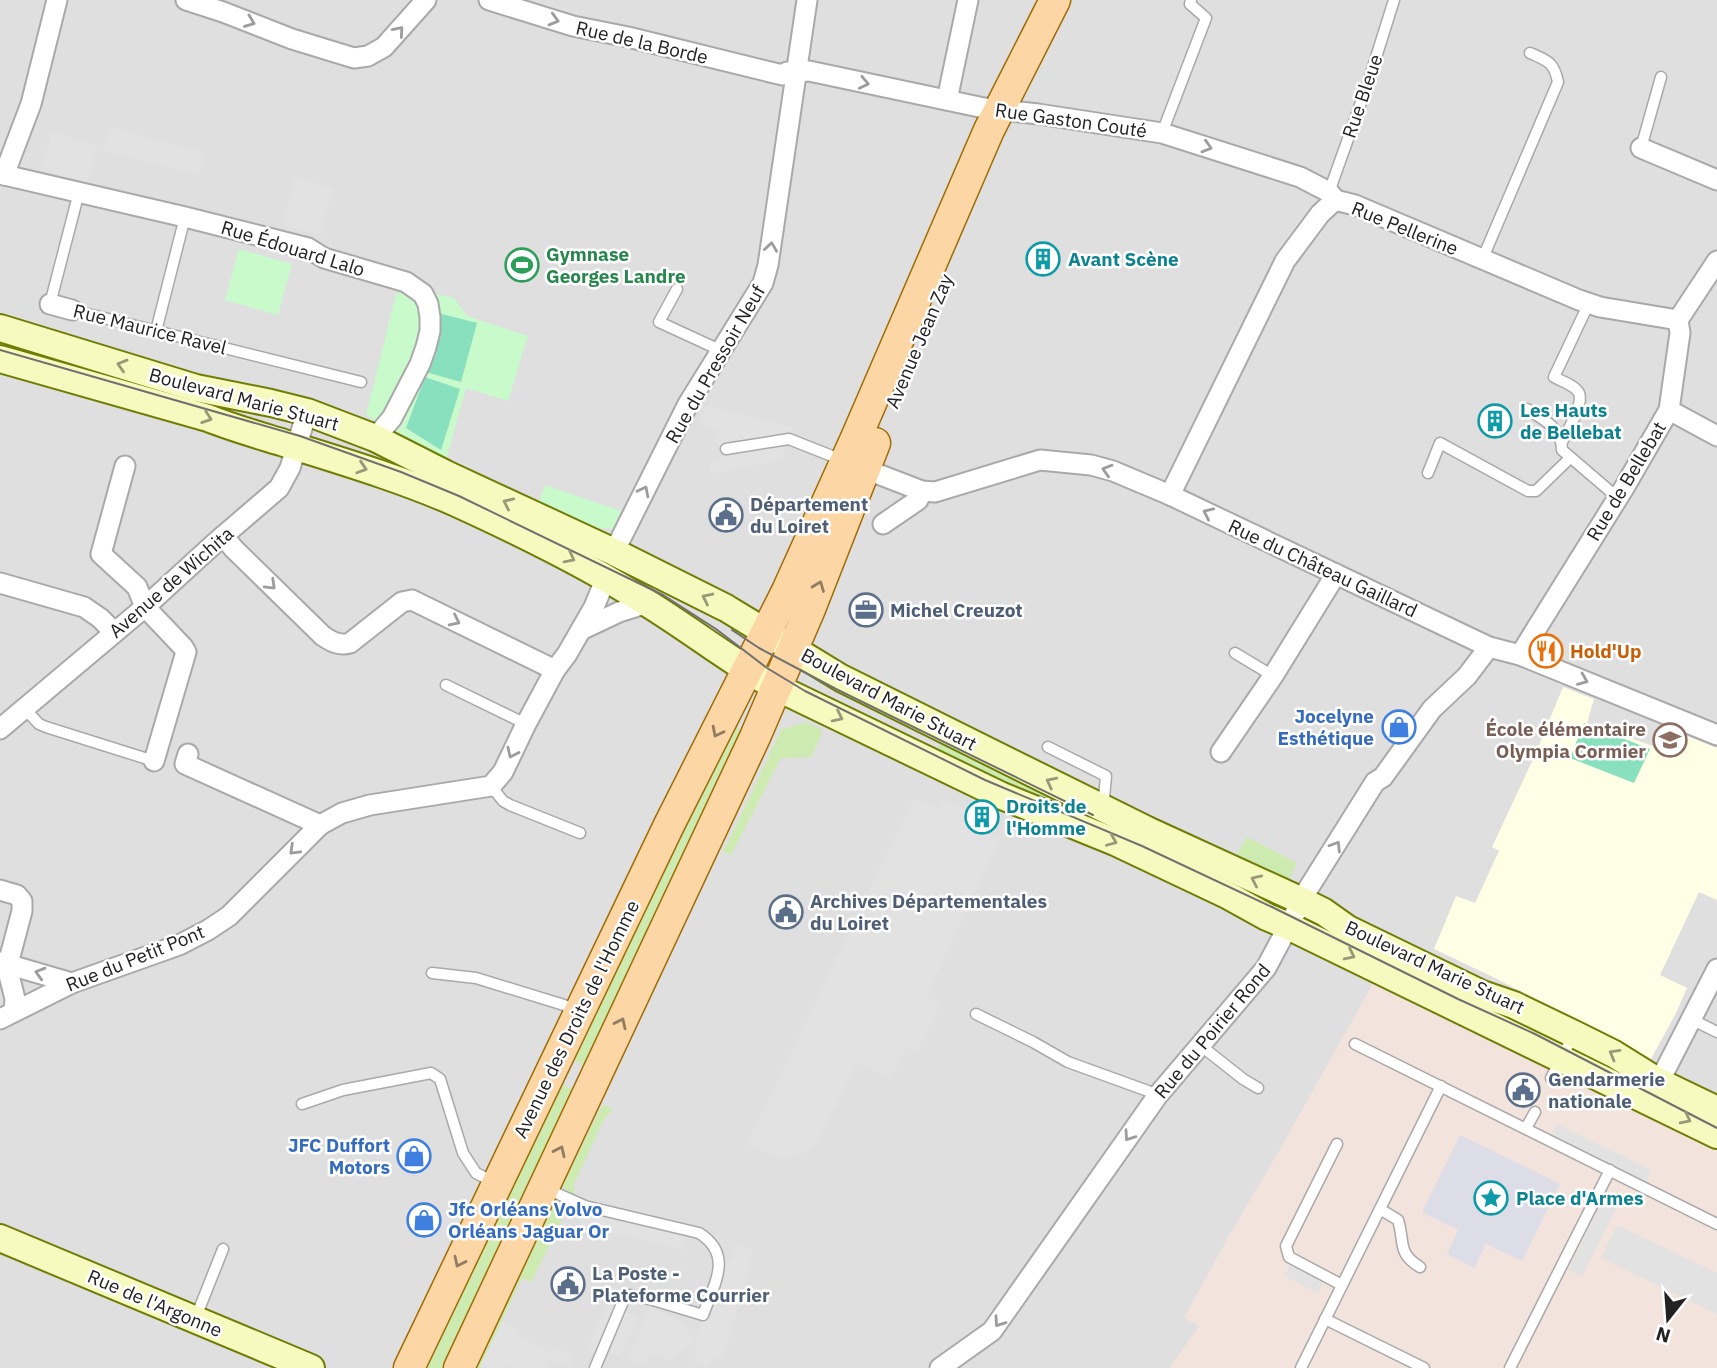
<svg xmlns="http://www.w3.org/2000/svg" width="1717" height="1368" font-family="'IBM Plex Sans',sans-serif">
	<rect width="100%" height="100%" fill="#f2efe9"/>
	<rect fill="#e0dfdf" x="0" y="0" width="1717" height="1368"/>
	<path fill="#ffffe5" d="M1563,687l31,12 -7,24 69,24 6,-18 14,6 1,-3 40,16v152l-18,-8 -39,83 27,13 -11,25 -25,46 -158,-82 -59,-28 22,-53 19,7 24,-52 -7,-4 43,-92z"/>
	<path fill="#f3e3dd" d="M1375,980l342,167v221h-547l29,-42 -15,-8 46,-84 41,-69z"/>
	<g fill="#cdebb0">
		<path d="M806,722l15,7 1,4 -11,24 -30,1 -50,97 -9,-4 5,-6 54,-115z"/>
		<path d="M734,726l8,4 -152,339 -24,-13z"/>
		<path d="M943,738l331,155 -10,19 -331,-153z"/>
		<path d="M1247,837l50,26 -9,18 -54,-22z"/>
		<path d="M554,1081l25,11 -131,276h-31z"/>
		<path d="M604,1105l9,4 -9,10 -31,67 2,5 -2,4 -11,-9 37,-75z"/>
		<path d="M555,1202l13,5 -37,75 -9,-4 -42,89 1,1h-5z"/>
	</g>
	<g fill="#c8facc">
		<path d="M239,249l53,15 -14,51 -53,-15z"/>
		<path d="M412,288l42,10 13,18 61,20 -20,65 -42,-13 -20,72 -80,-45 30,-121z"/>
		<path d="M545,485l76,26 -8,18 -14,-1 -61,-23z"/>
	</g>
	<g fill="#88e0be">
		<path d="M438,313l39,10 -16,59 -39,-11z"/>
		<path d="M425,377l35,12 -19,61 -35,-22z"/>
		<path d="M1584,723l66,26 -16,34 -64,-25z"/>
	</g>
	<g fill="#e2e2e2">
		<path d="M110,127l95,26 -6,22 -97,-24z"/>
		<path d="M52,132l45,14 -9,36 -46,-12z"/>
		<path d="M295,177l38,11 -12,47 -38,-10z"/>
		<path d="M707,406l85,21 -10,33 -71,14 -1,-12 12,-3 -1,-13 -8,-5 5,-10 -19,-9z"/>
		<path d="M914,798l23,11 6,-10 30,14 -4,10 31,15 -74,158 14,8 -23,49 -11,-6 -16,32 -34,-16 -37,76 -6,7 -14,10 -17,2 -35,-13z"/>
		<path d="M1557,1124l94,46 -5,12 -95,-47z"/>
		<path d="M1603,1199l15,6 -36,72 -14,-7z"/>
		<path d="M585,1206l102,24 -4,19 -103,-23z"/>
		<path d="M1617,1225l100,48v41l-116,-56z"/>
		<path d="M735,1245l19,4 -31,111 -10,-4 -4,11 -16,-5 4,-11 -3,-9 -24,19 -18,-9 -8,15 -17,-9 23,-51 33,16 12,18 26,-78 10,-3z"/>
		<path d="M1290,1264l34,17 -6,12 -34,-17z"/>
		<path d="M606,1305l32,12 -18,39 -17,-8 -4,8 -12,-6z"/>
		<path d="M502,1322l18,9 -2,5 34,17 4,-6 17,9 -5,11 -18,-8 -4,9h-34l-9,-4 -2,4 -21,-1z"/>
	</g>
	<path fill="#dddde8" d="M1460,1135l100,49 -38,77 -36,-17 -12,24 -27,-14 11,-24 -36,-18z"/>
	<g fill="none" stroke-linecap="round" stroke-linejoin="round">
		<defs>
			<g id="lane">
				<path d="M1162,133l44,-115 -16,-14 1,-4"/>
				<path d="M1641,148l20,-71"/>
				<path d="M1329,192l39,-109 26,-83"/>
				<path d="M1482,260l76,-178c-4,-20 -10,-21 -28,-29"/>
				<path d="M677,289l-18,33 63,29"/>
				<path d="M50,304l29,-112"/>
				<path d="M72,310l289,72"/>
				<path d="M156,331l29,-114"/>
				<path d="M1527,409c16,10 35,19 35,41l56,48"/>
				<path d="M1562,442c5,-11 22,-37 17,-49 -4,-8 -18,-12 -25,-16l35,-74"/>
				<path d="M726,449l63,-10 53,21"/>
				<path d="M1428,473l12,-30 88,48h8l34,-33"/>
				<path d="M1235,653l38,23"/>
				<path d="M446,685l80,39"/>
				<path d="M25,709l14,15 7,3c36,11 72,23 108,34"/>
				<path d="M1048,747l58,29 -2,22 -3,9"/>
				<path d="M491,786l12,15 7,4 70,28"/>
				<path d="M432,973l44,5 88,27 12,6"/>
				<path d="M976,1014l57,28 35,20 80,29 9,6"/>
				<path d="M1691,1019l26,13"/>
				<path d="M1355,1044l362,180"/>
				<path d="M1200,1045l43,34 15,9"/>
				<path d="M1551,1078l23,-44"/>
				<path d="M302,1104l41,-14 88,-17 9,6 23,74 13,20 17,9"/>
				<path d="M1526,1128l9,-16"/>
				<path d="M1337,1144l-51,102 3,11 53,28"/>
				<path d="M547,1189l38,17 114,27c35,22 15,51 4,82l-50,-15 -23,-5 -6,4 -29,69"/>
				<path d="M1380,1209l18,11c7,23 -1,33 22,47"/>
				<path d="M196,1317l27,-68"/>
				<path d="M1325,1319l99,49"/>
				<path d="M1301,1368l140,-282"/>
				<path d="M1510,1368l100,-198"/>
			</g>
			<g id="street">
				<path d="M186,0l37,12 69,27 62,19 14,-2 16,-9 42,-47"/>
				<path d="M489,0l84,26 55,11 142,35 13,3 4,-3 22,-1 175,37 54,6 124,19 138,44 29,15 6,8"/>
				<path d="M947,100l21,-100"/>
				<path d="M1641,148l76,32"/>
				<path d="M0,174l185,43 123,31 16,10 82,24 17,12 5,10 2,13v14l-4,16 -6,17 -28,54 -17,20"/>
				<path d="M4,175l27,-71 26,-104"/>
				<path d="M50,304l22,6"/>
				<path d="M1669,410l48,26"/>
				<path d="M125,466l-24,88 36,33 8,20 38,40 3,5 -32,109"/>
				<path d="M857,466l65,25 13,1 105,-32 51,5 22,6 57,24 319,152 31,8 197,80"/>
				<path d="M1170,495l115,-234 35,-47 15,-14 20,5 224,95 21,7 78,13"/>
				<path d="M883,524l35,-24 4,-9"/>
				<path d="M223,536l11,13 89,87c9,6 17,10 27,7l52,-41 10,-2 143,70"/>
				<path d="M614,552l74,-148 75,-121 5,-18 39,-265"/>
				<path d="M0,583l84,24 16,11 14,14"/>
				<path d="M581,630l38,-18 29,-9"/>
				<path d="M1520,655l104,-167 45,-78 11,-77 -2,-13 39,-59"/>
				<path d="M0,729l145,-122 70,-64 64,-55 11,-20 17,-56"/>
				<path d="M1221,752l52,-76 63,-102"/>
				<path d="M188,754l-3,10 135,61"/>
				<path d="M0,890l17,5 5,6v10l-14,53 1,11 6,24 -1,12"/>
				<path d="M0,962l72,21"/>
				<path d="M0,1019l72,-36 107,-38 29,-15 21,-14 91,-91 22,-12 28,-8 121,-19 12,-14 23,-48 29,-54 12,-16 27,-47 12,-29"/>
				<path d="M1659,1082l58,-113"/>
				<path d="M940,1368l52,-37 166,-236 108,-127 42,-79 67,-107 8,-5 49,-68 35,-33 22,-29"/>
			</g>
			<g id="secondary">
				<path d="M0,328l196,60 75,15 36,9 68,26 71,36 168,78 112,56 115,70 306,152 155,71 22,11 24,17 134,65 32,11 60,29 40,20 45,28 58,28"/>
				<path d="M0,359l208,59c25,10 50,17 76,25 57,18 115,35 170,59 66,30 132,62 193,101 44,27 84,59 129,84l226,109 113,46 114,54 38,21 21,9 429,209"/>
				<path d="M0,1238l311,130"/>
			</g>
			<g id="primary">
				<path d="M409,1368l260,-543 118,-234 69,-153 133,-308 66,-130"/>
				<path d="M459,1368l296,-631 55,-128 65,-166"/>
			</g>
		</defs>
		<use href="#lane" stroke="#a9a9a9" stroke-width="13"/>
		<use href="#street" stroke="#a9a9a9" stroke-width="23"/>
		<use href="#secondary" stroke="#707d05" stroke-width="30"/>
		<use href="#primary" stroke="#a06b00" stroke-width="33"/>
		<use href="#lane" stroke="#fff" stroke-width="10"/>
		<use href="#street" stroke="#fff" stroke-width="19"/>
		<use href="#secondary" stroke="#f7fabf" stroke-width="26"/>
		<use href="#primary" stroke="#fcd6a4" stroke-width="30"/>
		<g stroke="#707070" stroke-width="2">
			<path d="M0,350l300,86 101,36 58,24 204,99 53,34 51,39 38,23 180,89 157,66 130,61 186,92 77,35 182,94"/>
			<path d="M732,630l27,18 77,41 257,126"/>
		</g>
	</g>
	<defs><path id="oneway-chevron" d="M-2-3.5L2.5 0L-2 3.5" fill="none" stroke-width="1.6" stroke-linecap="round" stroke-linejoin="round" transform="scale(1.75)"/></defs>
	<g stroke="#9c9c9c">
		<use href="#oneway-chevron" transform="translate(554 20) rotate(16)"/>
		<use href="#oneway-chevron" transform="translate(250 22) rotate(21)"/>
		<use href="#oneway-chevron" transform="translate(399 31) rotate(-49)"/>
		<use href="#oneway-chevron" transform="translate(864 83) rotate(12)"/>
		<use href="#oneway-chevron" transform="translate(1207 147) rotate(17)"/>
		<use href="#oneway-chevron" transform="translate(771 247) rotate(-82)"/>
		<use href="#oneway-chevron" transform="translate(1107 470) rotate(-163)"/>
		<use href="#oneway-chevron" transform="translate(644 491) rotate(-63)"/>
		<use href="#oneway-chevron" transform="translate(1208 513) rotate(-155)"/>
		<use href="#oneway-chevron" transform="translate(271 585) rotate(44)"/>
		<use href="#oneway-chevron" transform="translate(455 621) rotate(26)"/>
		<use href="#oneway-chevron" transform="translate(1583 680) rotate(22)"/>
		<use href="#oneway-chevron" transform="translate(512 753) rotate(115)"/>
		<use href="#oneway-chevron" transform="translate(1336 846) rotate(-58)"/>
		<use href="#oneway-chevron" transform="translate(294 850) rotate(136)"/>
		<use href="#oneway-chevron" transform="translate(40 973) rotate(-164)"/>
		<use href="#oneway-chevron" transform="translate(1129 1136) rotate(125)"/>
		<use href="#oneway-chevron" transform="translate(999 1322) rotate(125)"/>
	</g>
	<g stroke="#979978">
		<use href="#oneway-chevron" transform="translate(122 365) rotate(-163)"/>
		<use href="#oneway-chevron" transform="translate(207 418) rotate(19)"/>
		<use href="#oneway-chevron" transform="translate(362 468) rotate(18)"/>
		<use href="#oneway-chevron" transform="translate(508 503) rotate(-155)"/>
		<use href="#oneway-chevron" transform="translate(570 558) rotate(27)"/>
		<use href="#oneway-chevron" transform="translate(707 598) rotate(-154)"/>
		<use href="#oneway-chevron" transform="translate(838 717) rotate(26)"/>
		<use href="#oneway-chevron" transform="translate(1051 782) rotate(-153)"/>
		<use href="#oneway-chevron" transform="translate(1112 841) rotate(23)"/>
		<use href="#oneway-chevron" transform="translate(1256 880) rotate(-155)"/>
		<use href="#oneway-chevron" transform="translate(1350 955) rotate(26)"/>
		<use href="#oneway-chevron" transform="translate(1614 1054) rotate(-151)"/>
		<use href="#oneway-chevron" transform="translate(1686 1119) rotate(26)"/>
	</g>
	<g stroke="#8f7c63">
		<use href="#oneway-chevron" transform="translate(819 586) rotate(-69)"/>
		<use href="#oneway-chevron" transform="translate(717 732) rotate(117)"/>
		<use href="#oneway-chevron" transform="translate(621 1023) rotate(-65)"/>
		<use href="#oneway-chevron" transform="translate(560 1151) rotate(-65)"/>
		<use href="#oneway-chevron" transform="translate(459 1262) rotate(116)"/>
	</g>
	<defs>
		<symbol id="building-ring" viewBox="-11 -11 22 22"><circle r="9.5" fill="#fff" stroke="#0f9aa8" stroke-width="1.5"/><path d="M-4-6H4V6H1V3H-1V6H-4ZM-2.5-4.3h1.7v1.8h-1.7ZM.8-4.3h1.7v1.8H.8ZM-2.5-1h1.7V.8h-1.7ZM.8-1h1.7V.8H.8Z" fill="#0f9aa8"/></symbol>
		<symbol id="stadium-ring" viewBox="-11 -11 22 22"><circle r="9.5" fill="#fff" stroke="#2e9e5b" stroke-width="1.5"/><path d="M0-5a6.5 5 0 1 0 0 10a6.5 5 0 1 0 0-10ZM-3.5-1.8h7v3.6h-7Z" fill="#2e9e5b"/></symbol>
		<symbol id="civic-ring" viewBox="-11 -11 22 22"><circle r="9.5" fill="#fff" stroke="#5c6f8a" stroke-width="1.5"/><path d="M-.6-6.5H3V-4.5H.6V-3L4-1V1h2V6H-6V1h2V-1L-.6-3ZM-1.2 2.5V6h2.4V2.5Z" fill="#5c6f8a"/></symbol>
		<symbol id="office-ring" viewBox="-11 -11 22 22"><circle r="9.5" fill="#fff" stroke="#5c6f8a" stroke-width="1.5"/><path d="M-6-3h4V-5.5h4V-3h4V5H-6ZM-1-4.5V-3h2v-1.5ZM-6 0V1H6V0Z" fill="#5c6f8a"/></symbol>
		<symbol id="restaurant-ring" viewBox="-11 -11 22 22"><circle r="9.5" fill="#fff" stroke="#e8710a" stroke-width="1.5"/><path d="M-5-6h1v4h1v-4h1v4h1v-4h1v5L-1.5 .5V6h-2V.5L-5-1ZM5-6V6H3V1.5H1.5Q1.5-4 5-6Z" fill="#e8710a"/></symbol>
		<symbol id="shop-ring" viewBox="-11 -11 22 22"><circle r="9.5" fill="#fff" stroke="#3f7fe0" stroke-width="1.5"/><path d="M-5-2.5h2.3a2.7 3.5 0 0 1 5.4 0H5L5.5 6h-11ZM-1.5-2.5h3a1.5 2.3 0 0 0-3 0Z" fill="#3f7fe0"/></symbol>
		<symbol id="school-ring" viewBox="-11 -11 22 22"><circle r="9.5" fill="#fff" stroke="#8d6e63" stroke-width="1.5"/><path d="M0-5L7-2L0 1L-7-2ZM-4 1L0 2.5L4 1V4Q0 6-4 4Z" fill="#8d6e63"/></symbol>
		<symbol id="sight-ring" viewBox="-11 -11 22 22"><circle r="9.5" fill="#fff" stroke="#0f9aa8" stroke-width="1.5"/><path d="M0-6L1.8-2.2L6-1.7L2.9 1.2L3.7 5.4L0 3.3L-3.7 5.4L-2.9 1.2L-6-1.7L-1.8-2.2Z" fill="#0f9aa8"/></symbol>
	</defs>
	<g fill-rule="evenodd">
		<use href="#building-ring" x="1024" y="240" width="38" height="38"/>
		<use href="#stadium-ring" x="503" y="246" width="38" height="38"/>
		<use href="#building-ring" x="1476" y="402" width="38" height="38"/>
		<use href="#civic-ring" x="707" y="496" width="38" height="38"/>
		<use href="#office-ring" x="847" y="591" width="38" height="38"/>
		<use href="#restaurant-ring" x="1527" y="632" width="38" height="38"/>
		<use href="#shop-ring" x="1380" y="708" width="38" height="38"/>
		<use href="#school-ring" x="1651" y="721" width="38" height="38"/>
		<use href="#building-ring" x="963" y="798" width="38" height="38"/>
		<use href="#civic-ring" x="767" y="893" width="38" height="38"/>
		<use href="#civic-ring" x="1504" y="1071" width="38" height="38"/>
		<use href="#shop-ring" x="395" y="1137" width="38" height="38"/>
		<use href="#sight-ring" x="1472" y="1179" width="38" height="38"/>
		<use href="#shop-ring" x="405" y="1201" width="38" height="38"/>
		<use href="#civic-ring" x="549" y="1265" width="38" height="38"/>
	</g>
	<g text-anchor="middle" stroke-width="5" stroke-linejoin="round" paint-order="stroke">
		<g font-size="19" fill="#222" stroke="#fff">
			<text transform="translate(642 42) rotate(13)" y="7">Rue de la Borde</text>
			<text transform="translate(1362 96) rotate(-71)" y="7">Rue Bleue</text>
			<text transform="translate(1071 120) rotate(8)" y="7">Rue Gaston Couté</text>
			<text transform="translate(1405 228) rotate(22)" y="7">Rue Pellerine</text>
			<text transform="translate(293 248) rotate(17)" y="7">Rue Édouard Lalo</text>
			<text transform="translate(150 329) rotate(14)" y="7">Rue Maurice Ravel</text>
			<text transform="translate(919 341) rotate(-67)" y="7">Avenue Jean Zay</text>
			<text transform="translate(715 364) rotate(-60)" y="7">Rue du Pressoir Neuf</text>
			<text transform="translate(244 399) rotate(15)" y="7">Boulevard Marie Stuart</text>
			<text transform="translate(1626 481) rotate(-59)" y="7">Rue de Bellebat</text>
			<text transform="translate(1323 568) rotate(25)" y="7">Rue du Château Gaillard</text>
			<text transform="translate(171 582) rotate(-41)" y="7">Avenue de Wichita</text>
			<text transform="translate(889 699) rotate(28)" y="7">Boulevard Marie Stuart</text>
			<text transform="translate(135 958) rotate(-22)" y="7">Rue du Petit Pont</text>
			<text transform="translate(1435 967) rotate(25)" y="7">Boulevard Marie Stuart</text>
			<text transform="translate(576 1019) rotate(-64)" y="7">Avenue des Droits de l'Homme</text>
			<text transform="translate(1212 1031) rotate(-50)" y="7">Rue du Poirier Rond</text>
			<text transform="translate(155 1303) rotate(23)" y="7">Rue de l'Argonne</text>
		</g>
		<g font-size="19" font-weight="bold" fill="#27864d" stroke="#fff" text-anchor="start">
			<text x="546" y="261">Gymnase<tspan x="546" dy="22">Georges Landre</tspan></text>
		</g>
		<g font-size="19" font-weight="bold" fill="#0d838f" stroke="#fff" text-anchor="start">
			<text x="1068" y="266">Avant Scène</text>
			<text x="1520" y="417">Les Hauts<tspan x="1520" dy="22">de Bellebat</tspan></text>
			<text x="1006" y="813">Droits de<tspan x="1006" dy="22">l'Homme</tspan></text>
			<text x="1516" y="1205">Place d'Armes</text>
		</g>
		<g font-size="19" font-weight="bold" fill="#4e5e75" stroke="#fff" text-anchor="start">
			<text x="750" y="511">Département<tspan x="750" dy="22">du Loiret</tspan></text>
			<text x="890" y="617">Michel Creuzot</text>
			<text x="810" y="908">Archives Départementales<tspan x="810" dy="22">du Loiret</tspan></text>
			<text x="1548" y="1086">Gendarmerie<tspan x="1548" dy="22">nationale</tspan></text>
			<text x="592" y="1280">La Poste -<tspan x="592" dy="22">Plateforme Courrier</tspan></text>
		</g>
		<g font-size="19" font-weight="bold" fill="#c56008" stroke="#fff" text-anchor="start">
			<text x="1570" y="658">Hold'Up</text>
		</g>
		<g font-size="19" font-weight="bold" fill="#366cbe" stroke="#fff" text-anchor="end">
			<text x="1374" y="723">Jocelyne<tspan x="1374" dy="22">Esthétique</tspan></text>
			<text x="390" y="1152">JFC Duffort<tspan x="390" dy="22">Motors</tspan></text>
			<text x="448" y="1216" text-anchor="start">Jfc Orléans Volvo<tspan x="448" dy="22">Orléans Jaguar Or</tspan></text>
		</g>
		<g font-size="19" font-weight="bold" fill="#785e54" stroke="#fff" text-anchor="end">
			<text x="1646" y="736">École élémentaire<tspan x="1646" dy="22">Olympia Cormier</tspan></text>
		</g>
	</g>
	<g transform="translate(1668 1319) rotate(197)" stroke="#ffffff" stroke-width="5" paint-order="stroke">
	<path d="M0-5L12 26L0 18L-12 26Z" fill="#222222"/>
	<text y="-10" font-size="19" font-weight="bold" text-anchor="middle" fill="#222222">N</text>
	</g>
</svg>
